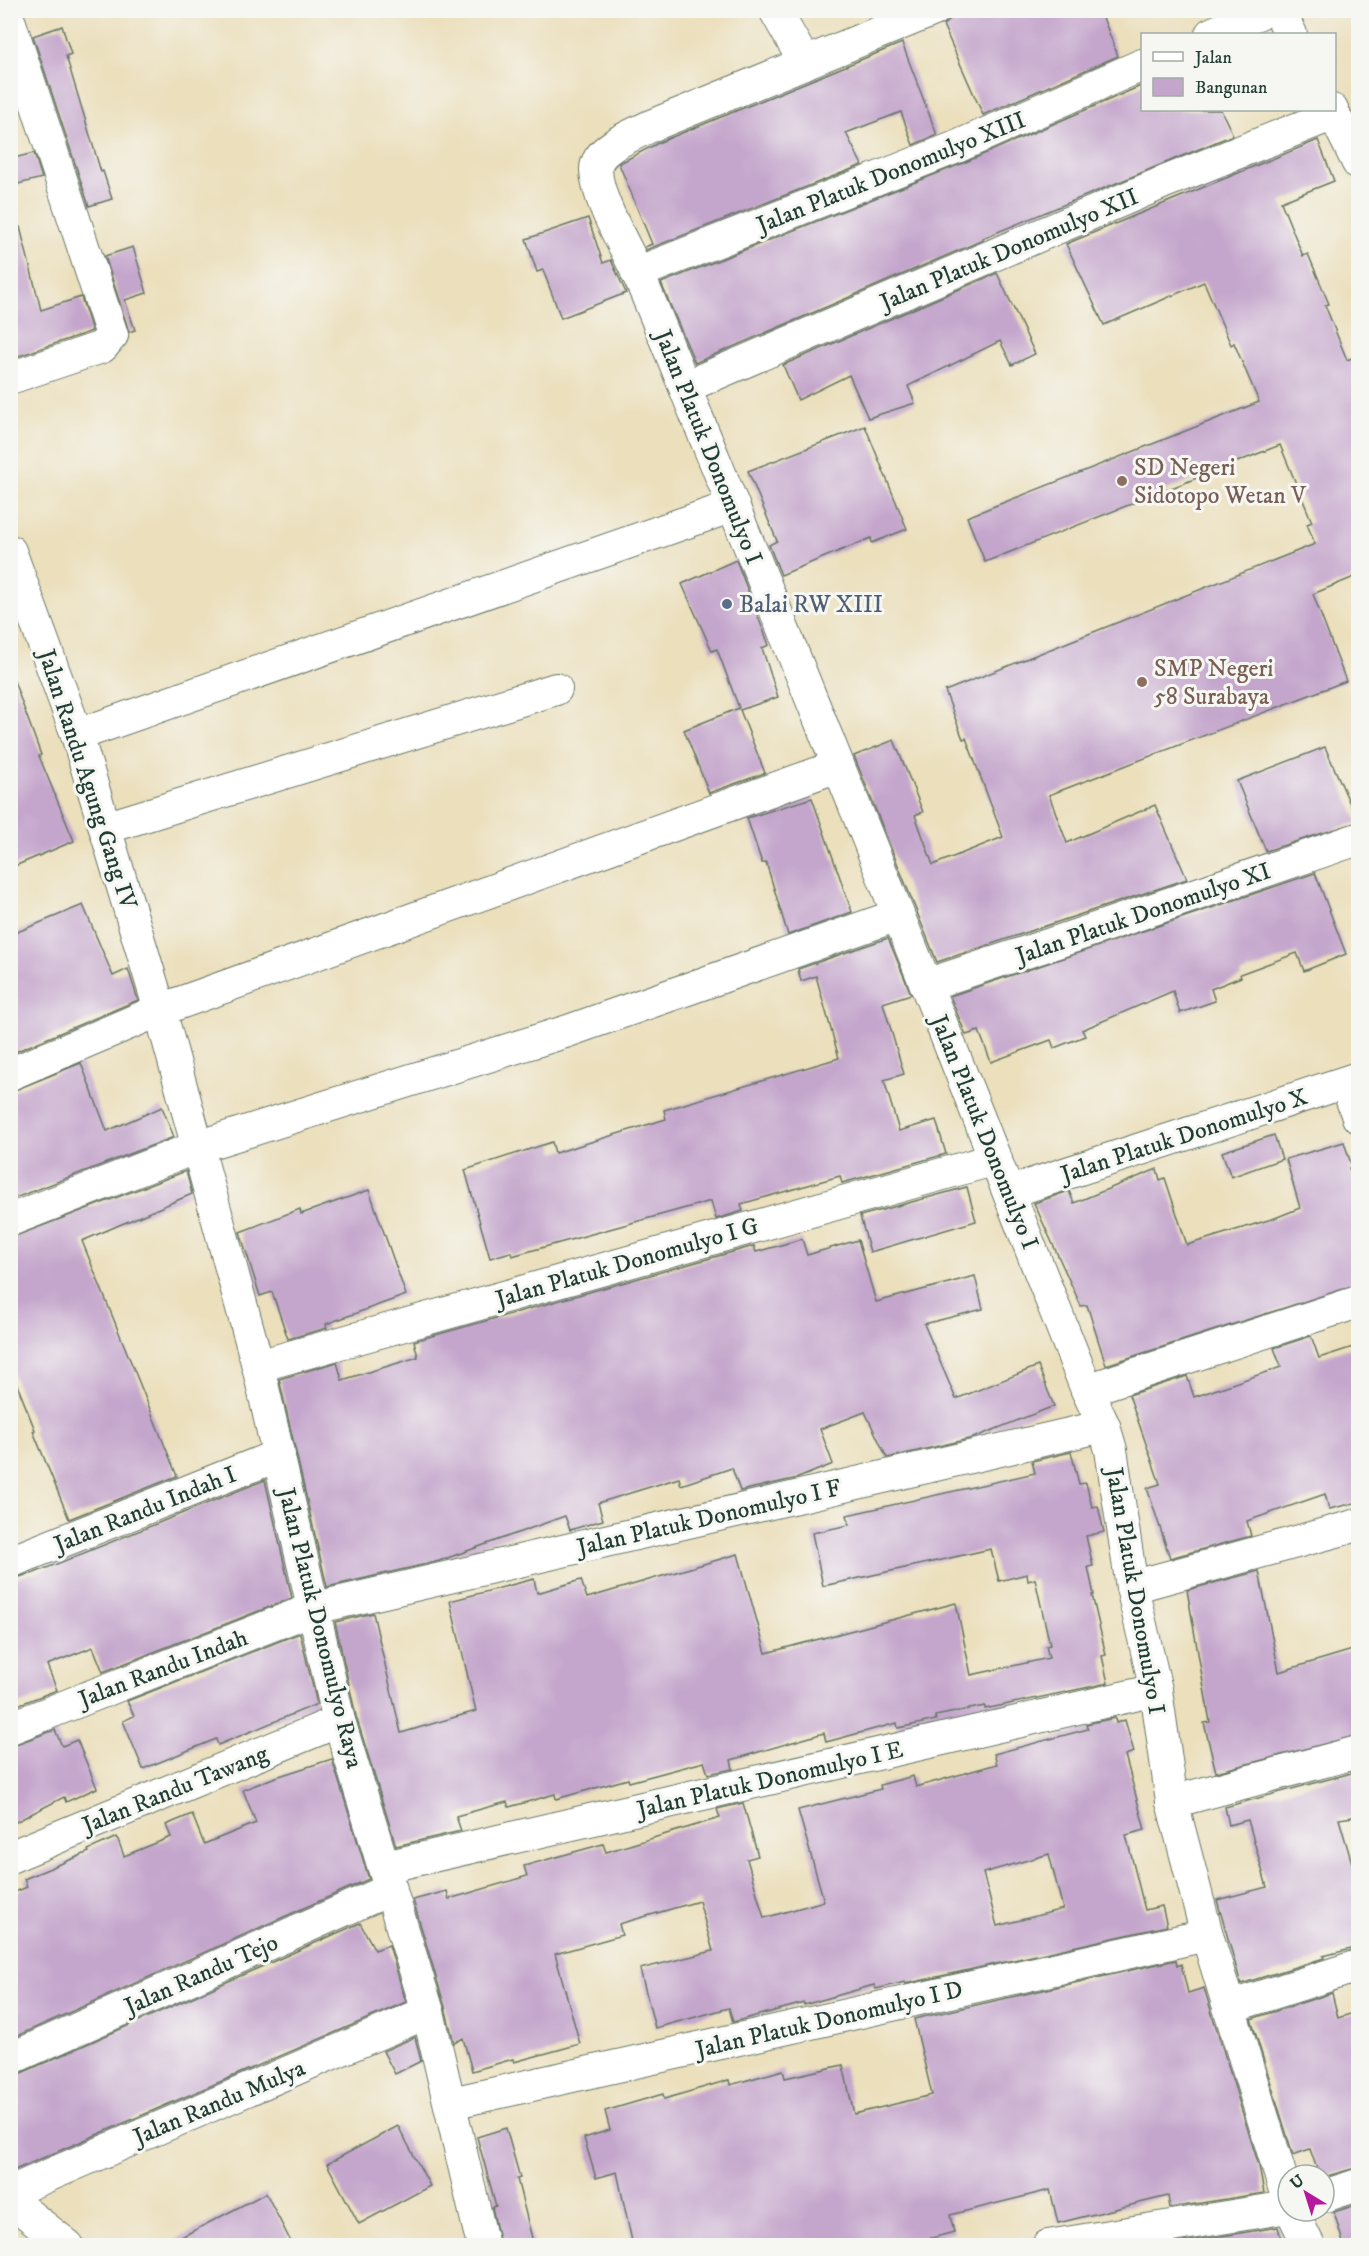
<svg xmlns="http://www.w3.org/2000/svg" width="1369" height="2256" font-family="'IM FELL DW Pica',serif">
	<rect width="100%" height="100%" fill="#f6f6f2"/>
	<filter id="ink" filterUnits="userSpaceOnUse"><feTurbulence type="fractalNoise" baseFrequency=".0167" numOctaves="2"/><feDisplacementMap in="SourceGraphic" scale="12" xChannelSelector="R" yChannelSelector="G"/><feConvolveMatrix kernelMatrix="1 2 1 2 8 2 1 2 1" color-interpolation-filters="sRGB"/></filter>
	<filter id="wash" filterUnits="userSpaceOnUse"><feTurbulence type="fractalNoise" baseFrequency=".008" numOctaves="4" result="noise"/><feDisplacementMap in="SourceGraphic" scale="24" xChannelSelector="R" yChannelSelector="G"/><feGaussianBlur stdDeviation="1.35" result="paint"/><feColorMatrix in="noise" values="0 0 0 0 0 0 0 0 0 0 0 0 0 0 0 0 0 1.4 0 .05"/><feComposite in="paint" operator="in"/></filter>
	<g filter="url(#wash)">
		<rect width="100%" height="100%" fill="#ebdfbc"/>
		<g id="blocks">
			<g fill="#c4a6cc" fill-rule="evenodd">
				<path d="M958,10h142l18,46 -135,59 -40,-90 6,-4 2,-8z"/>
				<path d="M62,26l9,28 -5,2 35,116 2,-1 9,28 -23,7 -56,-170z"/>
				<path d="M902,43l35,92 -24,10 -12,-33 -55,21 16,32 -216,85 -1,-3 7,-3 -33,-80 1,-1 40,-21z"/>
				<path d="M1143,85v25h78l12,25 -250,103v2l-288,123 -34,-80 300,-119z"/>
				<path d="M1318,140l16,41 -53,21 22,54 5,-2 21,50 -4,1 22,55 12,-5v220l-46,19 33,87 -297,114 18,48 88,-38 32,74 -250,83 -83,-206 40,-16 29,72 -8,3 18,50 70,-28 -37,-99 -3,1 -18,-48 370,-147 -8,-20 5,-2 -32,-77 -295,117 -18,-45 292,-115 -25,-59 -3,2 -27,-63 -100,43 -38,-81z"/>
				<path d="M34,153l8,25 -32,8v-27z"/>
				<path d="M588,218l15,45 8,-3 15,33 -65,25 -18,-48 -6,2 -11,-33z"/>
				<path d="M20,227l21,83 40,-13 11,34 -82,28v-131z"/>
				<path d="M133,247l14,46 -22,7 10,30 -6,2 -24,-76z"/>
				<path d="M997,273l38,81 -23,11 -12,-24 -92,45 7,17 -47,15 -19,-43 -51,25 -15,-35z"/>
				<path d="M865,426l42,103 -35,14 -1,-5 -90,37 -12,-30 8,-4 -29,-70z"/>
				<path d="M736,560l33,85 -7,3 16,49 -38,13 25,63 -56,20 -25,-63 55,-22 -22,-59 -5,2 -30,-67z"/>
				<path d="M14,681l27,74 -2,1 35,85 -64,27v-186z"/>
				<path d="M1325,747l33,75 -92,29 -29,-70z"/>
				<path d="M812,798l40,114 -64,23 -22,-73 -4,1 -15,-45z"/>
				<path d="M1315,873l31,81 -42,17 -7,-18 -57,21 1,3 -30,12 4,12 -35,12 -7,-22 -91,39 3,6 -31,12 -3,-8 -60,22 -12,-31 -13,4 -16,-39z"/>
				<path d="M83,905l30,71 15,-7 10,31 -128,54v-119z"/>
				<path d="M888,938l23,56 -28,9 21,71 -20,6 15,51 37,-11 10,34 -104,29 -2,-7 -99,28 2,7 -27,8 -5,-18 -199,55 -1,-4 -21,6 -25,-88 87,-28 3,11 111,-34 -2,-9 175,-52 -23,-82 -15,5 -3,-12z"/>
				<path d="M81,1063l26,68 55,-24 12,30 -164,63v-108z"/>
				<path d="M1274,1135l8,24 -51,18 -9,-25z"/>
				<path d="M1344,1142l8,25 -3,1 10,27v89l-253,81 -19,-60 -6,1 -47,-103 35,-12 5,12 83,-34 3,11 5,-2 22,67 88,-27 25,-10 -14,-49z"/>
				<path d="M186,1171l6,23 -110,47 95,235 -108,43 -36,-88 2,-1 -25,-63v-129z"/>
				<path d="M967,1187l9,34 -106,31 -10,-36z"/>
				<path d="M369,1190l37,105 -80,29 1,4 -39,11 -16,-47 -12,4 -20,-64 60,-23 1,5z"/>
				<path d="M802,1239l5,16 51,-15 18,62 99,-26 8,33 -59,15 32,75 82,-33 16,40 -81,32 -86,20 -22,-46 -45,17 13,35 -35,14 -58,13 -8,-23 -51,17 -2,-7 -81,25 5,17 -33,10 -5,-14 -126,45 -112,26 -48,-208 58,-17 5,18 76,-23 -4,-16 340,-95 2,6z"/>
				<path d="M1311,1336l8,22 40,-13v157l-30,7 -4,-15 -78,27 4,15 -81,22 -23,-70 13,-4 -31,-89 58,-19 7,21 87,-30 -7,-19z"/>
				<path d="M1071,1452l8,32 7,-1 6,24 6,-1 6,26 -18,4 7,30 -5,1 6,28h-2l14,60 -4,1 6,27 -123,26v-3l-50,10 1,4 -38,8 -1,-5 -71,19 -2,-9 -93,27 2,9 -25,5 -4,-12 -75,20 -1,-3 -72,20 -1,-5 -46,13 -2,-5 -51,14 5,15 -65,15 -40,-130 -21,-94 38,-9 28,120 75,-22 -26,-110 84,-22 3,14 44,-13 6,18 151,-44 28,99 190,-50 15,72 78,-17 -3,-12 4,-1 -15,-66 -7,2 -1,-7 -28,7 -8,-32 -168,37 -11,-53 37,-8 -2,-10 188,-42 -3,-12z"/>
				<path d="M265,1480l27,118 -189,74 -10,-25 -46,18 10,25 -47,18v-128l22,-7v1z"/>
				<path d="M1259,1571l20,101 80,-24v87l-143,37 -12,-49 6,-1 -23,-132z"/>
				<path d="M300,1633l17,71 -99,41 -2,-6 -73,30 -20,-48 11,-5 -7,-15z"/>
				<path d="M1115,1718l1,5 9,-3 9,32 -9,3 20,75 -19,5 19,75 17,-4 5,20 -262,58v-2l-29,7 -2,-4 -70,20v-2l-71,19 -4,-14 -74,20 -15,-59 73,-18 -14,-50 -80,23 3,11 -67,19 25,90 -66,18 -1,-3 -41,12 -9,-33 -9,5 -9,-36 -32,-107 34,-9 2,8 78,-23 -3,-10 79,-22 3,8 114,-34 -3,-9 26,-6 15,53 -11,3 17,59 60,-17 -26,-91 83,-21 -1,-4 33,-9 3,11 81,-23 -3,-10 94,-25 -2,-5zM1049,1854l14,55 -66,17 -14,-53z"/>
				<path d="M55,1730l7,16 15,-6 20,48 -31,14 -2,-5 -54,28v-79z"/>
				<path d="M332,1759l37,120 -359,160v-145l17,-7 -3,-8 65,-27 -1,-2 29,-13 7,19 47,-19 -5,-12 26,-11 12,30 52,-21 -13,-33 30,-12z"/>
				<path d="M1359,1771v45l-20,3 15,51 5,-1v78l-36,9 1,2 -83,26 -24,-84 50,-13 -19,-67 -19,5 -4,-18z"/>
				<path d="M360,1923l15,27 14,-5 17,57 -396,170v-95l7,-2z"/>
				<path d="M1176,1960l1,6 4,-2 7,29 16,-5 55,178 5,27 -94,15 -2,-12 -110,27 -8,-33 -100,25 4,17 -37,10v4h-284l-16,-74 -21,6 -12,-40 26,-8 -5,-19 58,-17 1,5 65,-19 1,5 53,-15 2,8 58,-13 11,49 78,-19 -18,-76z"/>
				<path d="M1332,1993l6,25 21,-7v156l-35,10v-2h-5l-9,-26 -17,6 -42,-136z"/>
				<path d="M415,2037l6,24 -26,13 -12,-23z"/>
				<path d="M398,2126l32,60 -71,38 -32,-60z"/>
				<path d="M506,2128l14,50 -3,1 17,67h-34l-8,-39 4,-1 -19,-69z"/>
				<path d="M266,2193l27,53h-129z"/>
				<path d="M1359,2204v42h-15l-10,-34z"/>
				<path d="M1278,2227l5,19h-104v-3z"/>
			</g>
		</g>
	</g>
	<g filter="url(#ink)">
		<use href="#blocks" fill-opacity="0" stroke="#667664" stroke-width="1.5"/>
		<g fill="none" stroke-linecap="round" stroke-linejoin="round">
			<defs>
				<g id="minor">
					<path d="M775,10l30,53"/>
					<path d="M934,10l-281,115c-17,8 -58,24 -57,45 1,30 29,75 42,104 27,62 51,125 77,187 126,309 250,618 372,929l17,36 7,24 21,137 24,103 16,112 35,133 81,265"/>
					<path d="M1278,10l13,24"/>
					<path d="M10,23l102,312 -10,12 -92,31"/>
					<path d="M1211,34l55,-24"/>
					<path d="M1332,110l26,53"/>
					<path d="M637,273l317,-125 188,-83"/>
					<path d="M685,387l477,-204 172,-69"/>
					<path d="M10,551l67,184 83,275 98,356 81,355 89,291 55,234"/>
					<path d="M77,735l656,-229"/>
					<path d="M105,828l451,-139"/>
					<path d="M926,985l140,-46 292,-100"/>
					<path d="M10,1074l150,-64 678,-244"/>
					<path d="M1346,1083l12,34"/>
					<path d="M1009,1192l349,-114"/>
					<path d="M10,1220l187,-73 371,-116 330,-116"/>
					<path d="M258,1366l738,-207"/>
					<path d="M1087,1390l271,-88"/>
					<path d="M10,1562l269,-107"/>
					<path d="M1132,1587l226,-62"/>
					<path d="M10,1728l305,-120 789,-182"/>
					<path d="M1172,1802l186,-50"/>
					<path d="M10,1857l329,-136"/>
					<path d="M385,1867l771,-177"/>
					<path d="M1229,2007l129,-41"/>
					<path d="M10,2059l381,-170"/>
					<path d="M451,2103l756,-168"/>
					<path d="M10,2192l418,-180"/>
					<path d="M1324,2196l34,-11"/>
					<path d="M10,2200l58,46"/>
					<path d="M1292,2211l17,35"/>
					<path d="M1048,2246l240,-39"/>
				</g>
			</defs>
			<use href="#minor" stroke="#667664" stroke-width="34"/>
			<use href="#minor" stroke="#fff" stroke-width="32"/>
		</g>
	</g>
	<g fill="#8d6e63" stroke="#f6f6f2" stroke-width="2">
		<circle cx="1122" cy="481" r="6"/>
		<circle cx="1142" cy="682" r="6"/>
	</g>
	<circle fill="#5c6f8a" stroke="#f6f6f2" stroke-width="2" cx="727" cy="604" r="6"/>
	<g text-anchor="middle" stroke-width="6" stroke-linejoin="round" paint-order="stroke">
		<g font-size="24" fill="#1f3d34" stroke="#f6f6f2">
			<text transform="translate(891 172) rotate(-22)" y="8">Jalan Platuk Donomulyo XIII</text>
			<text transform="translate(1009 249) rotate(-23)" y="8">Jalan Platuk Donomulyo XII</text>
			<text transform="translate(709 447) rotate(68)" y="8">Jalan Platuk Donomulyo I</text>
			<text transform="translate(88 779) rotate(72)" y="8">Jalan Randu Agung Gang IV</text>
			<text transform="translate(1143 913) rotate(-19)" y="8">Jalan Platuk Donomulyo XI</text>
			<text transform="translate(985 1132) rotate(68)" y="8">Jalan Platuk Donomulyo I</text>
			<text transform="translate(1184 1135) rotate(-18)" y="8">Jalan Platuk Donomulyo X</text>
			<text transform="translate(627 1262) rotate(-16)" y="8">Jalan Platuk Donomulyo I G</text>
			<text transform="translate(145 1509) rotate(-22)" y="8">Jalan Randu Indah I</text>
			<text transform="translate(709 1517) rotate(-13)" y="8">Jalan Platuk Donomulyo I F</text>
			<text transform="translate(1136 1591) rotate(80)" y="8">Jalan Platuk Donomulyo I</text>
			<text transform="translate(321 1628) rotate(76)" y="8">Jalan Platuk Donomulyo Raya</text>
			<text transform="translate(163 1668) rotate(-21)" y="8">Jalan Randu Indah</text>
			<text transform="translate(770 1779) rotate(-13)" y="8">Jalan Platuk Donomulyo I E</text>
			<text transform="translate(175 1789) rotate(-22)" y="8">Jalan Randu Tawang</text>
			<text transform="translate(201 1974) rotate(-24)" y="8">Jalan Randu Tejo</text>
			<text transform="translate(829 2019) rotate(-13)" y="8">Jalan Platuk Donomulyo I D</text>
			<text transform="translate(219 2102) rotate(-23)" y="8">Jalan Randu Mulya</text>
		</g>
		<g font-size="24" fill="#785e54" stroke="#f6f6f2" text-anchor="start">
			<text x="1134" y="475">SD Negeri<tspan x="1134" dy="28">Sidotopo Wetan V</tspan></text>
			<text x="1154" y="676">SMP Negeri<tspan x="1154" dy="28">58 Surabaya</tspan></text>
		</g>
		<g font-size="24" fill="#4e5e75" stroke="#f6f6f2" text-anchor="start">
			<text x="739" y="612">Balai RW XIII</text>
		</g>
	</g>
	<rect width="1369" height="2256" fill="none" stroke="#f6f6f2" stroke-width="36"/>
	<rect x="1141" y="33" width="195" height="78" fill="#f6f6f2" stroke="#a0aca6" stroke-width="1.5"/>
	<rect x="1153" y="52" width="30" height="9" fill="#ffffff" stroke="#a0aca6" stroke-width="1.5"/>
	<text x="1195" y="63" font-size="18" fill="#1f3d34">Jalan</text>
	<rect x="1153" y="78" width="30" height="18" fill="#c4a6cc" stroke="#a0aca6" stroke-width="1.5"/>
	<text x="1195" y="93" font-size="18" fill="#1f3d34">Bangunan</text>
	<g transform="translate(1306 2193) rotate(322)"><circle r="28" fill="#f6f6f2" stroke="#a0aca6" stroke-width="1.5"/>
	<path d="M0-4.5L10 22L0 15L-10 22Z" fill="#b5179e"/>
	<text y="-9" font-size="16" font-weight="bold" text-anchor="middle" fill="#1f3d34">U</text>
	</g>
</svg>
